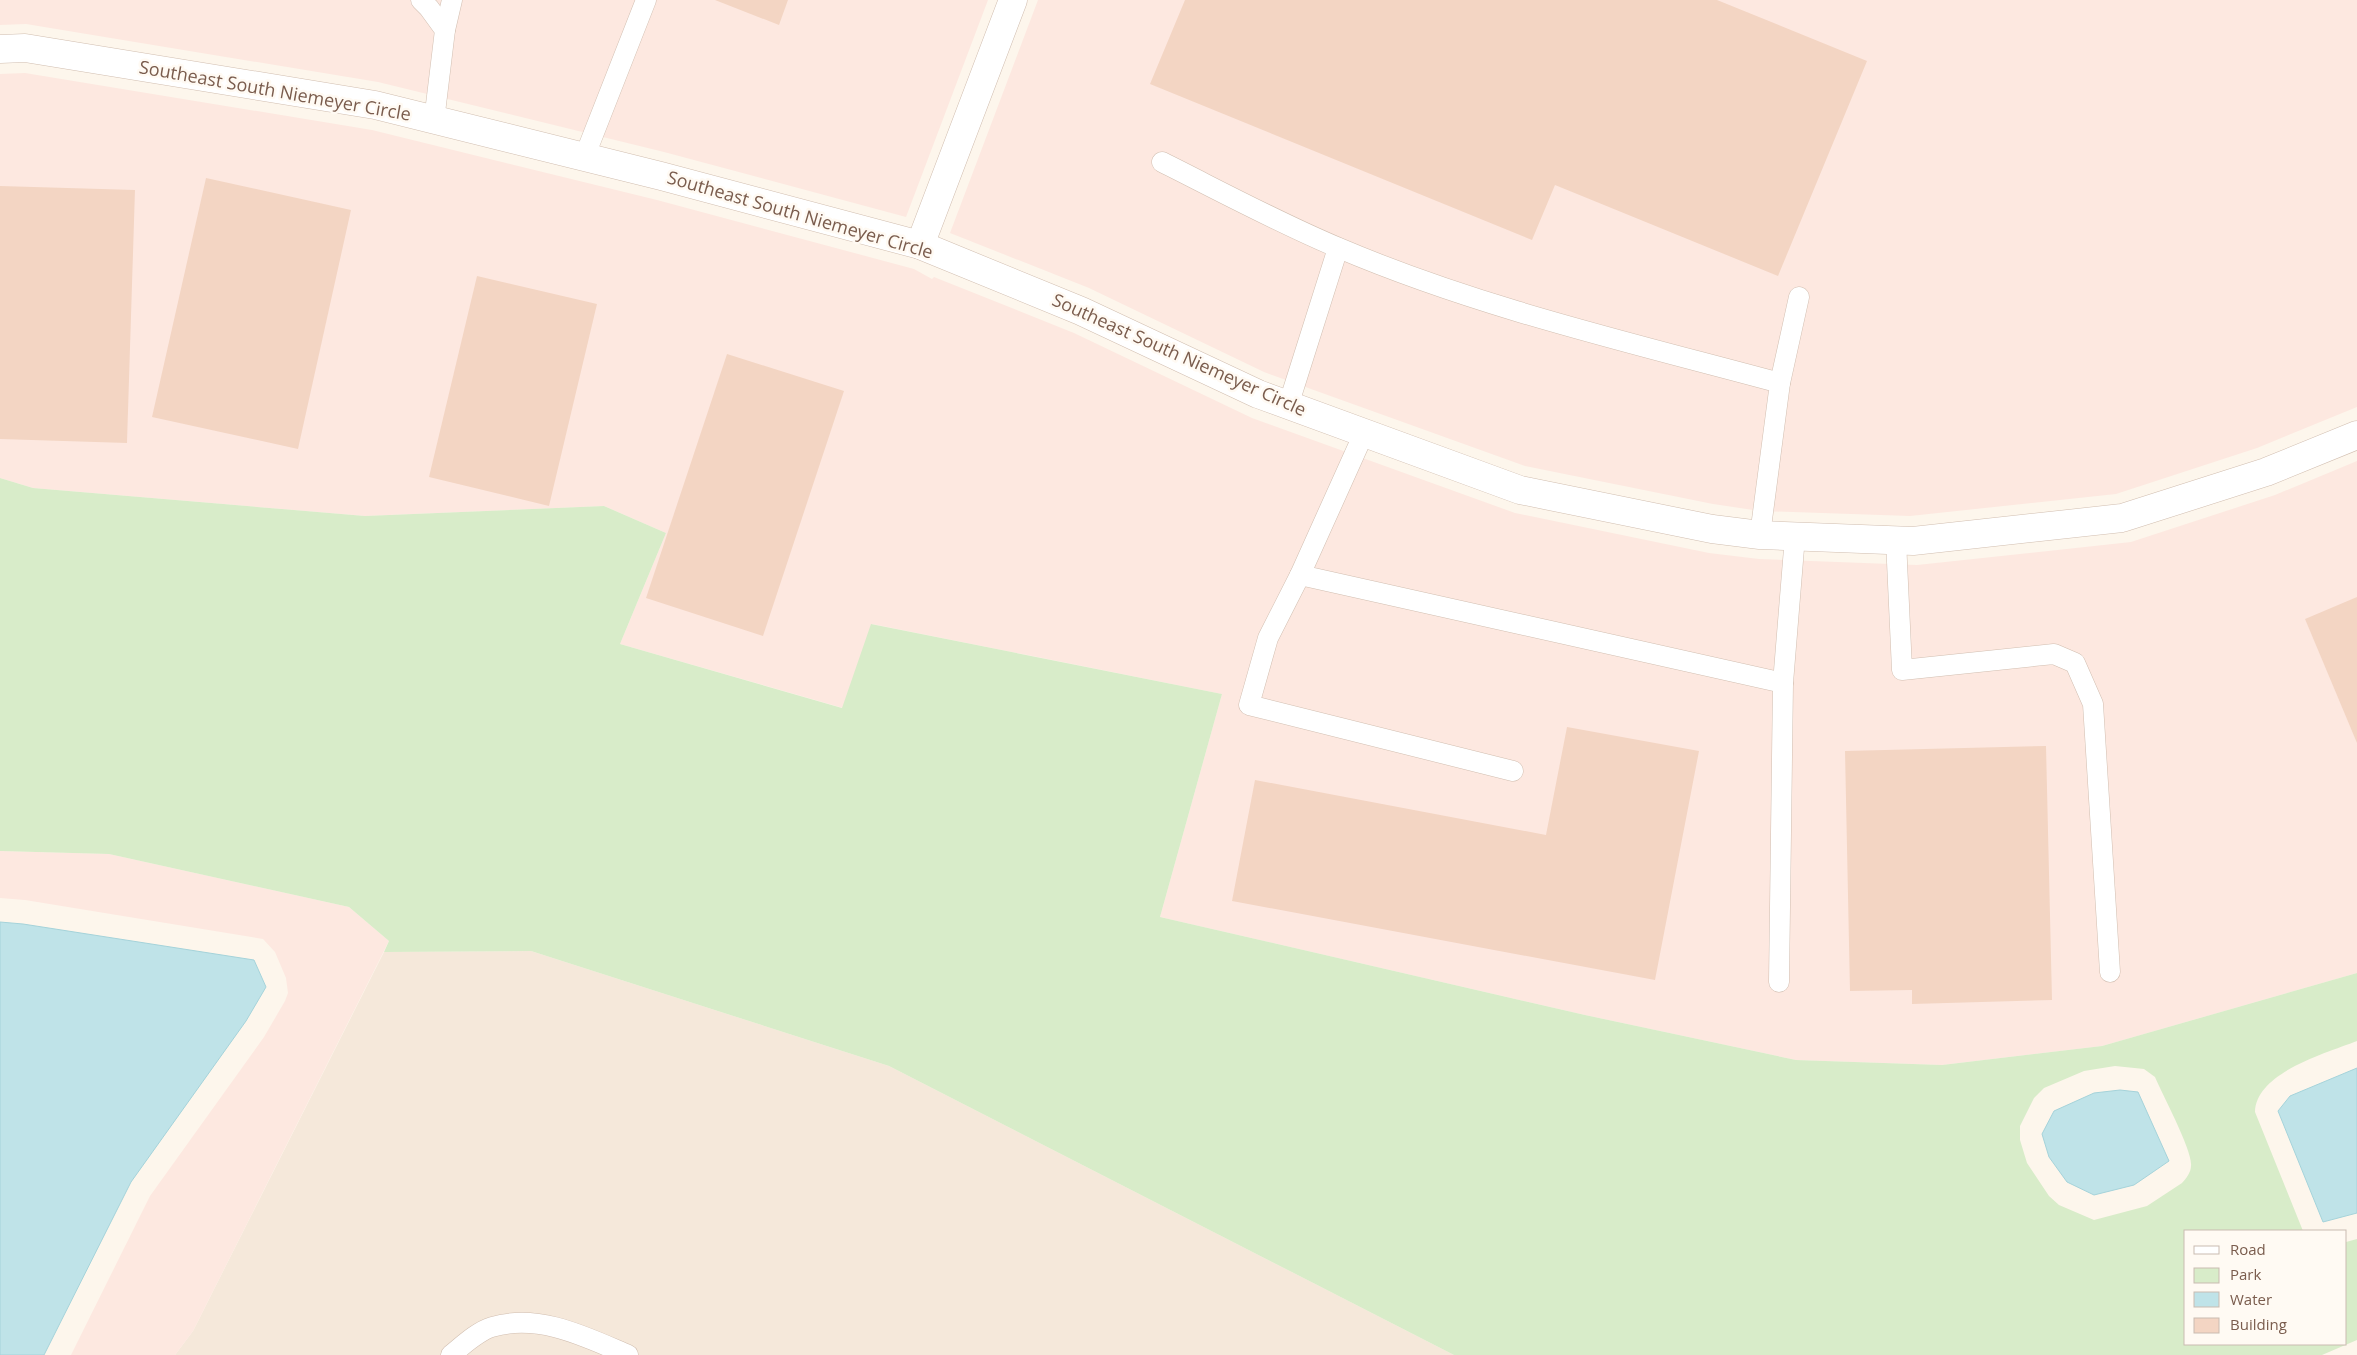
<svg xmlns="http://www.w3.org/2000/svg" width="2357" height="1355" font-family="'Open Sans',sans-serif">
	<rect width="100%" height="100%" fill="#fdf6ec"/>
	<path fill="#f5e8da" d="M531,951l358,115 565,289h-1279l18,-24 191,-379z"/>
	<g fill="#fde8e0">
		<path d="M0,0h988l-82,217 -242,-65 -286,-70 -352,-58 -26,1z"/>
		<path d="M1038,0h1319v407l-100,41 -141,46 -206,22 -150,-5 -47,-7 -188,-38 -261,-94 -175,-84 -139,-55z"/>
		<path d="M25,73l347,57 285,70 257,69 18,10 2,-2 140,56 178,85 263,95 194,40 50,6 158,6 214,-23 144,-47 82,-34v512l-255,73 -160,19 -146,-5 -211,-45 -425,-98 62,-223 -350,-70 -29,84 -223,-64 46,-111 -62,-27 -239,10 -332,-28 -33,-10v-404z"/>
		<path d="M0,851l109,3 240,53 40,34 -196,390 -18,24h-104l79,-159 114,-159 21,-36 3,-8 -2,-15 -11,-26 -12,-13 -238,-39 -25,-2z"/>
	</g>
	<path fill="#d8ecc9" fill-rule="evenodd" d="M0,478l33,10 332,28 239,-10 62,27 -46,111 222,64 29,-84 351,70 -62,223 425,98 211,45 146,5 160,-19 255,-73v68c-30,12 -101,31 -102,71l48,119h-117v113h160v-102l11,-3v101l-35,15h-868l-565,-289 -358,-115 -147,1 5,-11 -40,-34 -240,-53 -109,-3zM2115,1066l29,3 11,8c7,17 38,74 36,89 0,6 -5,13 -9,17l-35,23 -53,14 -35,-15 -10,-9 -22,-33 -7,-23v-14l14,-28 10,-10 40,-17z"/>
	<g fill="#bfe3e8" stroke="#a5d3da">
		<path d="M0,922l23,2 231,36 12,27 -20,34 -115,161 -87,173h-44z"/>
		<path d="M2357,1068v145l-34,9 -45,-111 12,-15z"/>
		<path d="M2120,1090l18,2 31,69 -35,24 -40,10 -27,-13 -18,-25 -7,-23 12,-23 40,-18z"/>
	</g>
	<g fill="#f3d5c3">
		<path d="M715,0h73l-9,25z"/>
		<path d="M1185,0h532l150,61 -89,215 -223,-91 -23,55 -382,-156z"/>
		<path d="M206,178l145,32 -53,239 -146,-32z"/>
		<path d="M0,186l135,4 -8,253 -127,-4z"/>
		<path d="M477,276l120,28 -48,202 -120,-29z"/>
		<path d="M727,354l117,37 -81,245 -117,-38z"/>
		<path d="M2357,597v146l-52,-124z"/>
		<path d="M1567,727l132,24 -44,229 -423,-79 23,-121 291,55z"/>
		<path d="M2046,746l6,254 -140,4v-14l-62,1 -5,-240z"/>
	</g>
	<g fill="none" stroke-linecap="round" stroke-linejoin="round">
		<defs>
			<g id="service">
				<path d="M421,0l8,8 16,22 -11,91"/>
				<path d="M445,30l7,-30"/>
				<path d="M584,158l62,-158"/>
				<path d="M1162,162c58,29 117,61 177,86 141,60 293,95 441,135l-20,152"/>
				<path d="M1780,383l19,-86"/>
				<path d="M1288,406l50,-158"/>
				<path d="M1364,433l-64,142 483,108 12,-147"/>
				<path d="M1896,540l6,130 152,-16 21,9 18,41 17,268"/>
				<path d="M1300,575l-32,63 -19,67 264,66"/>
				<path d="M1779,982l4,-299"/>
				<path d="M451,1355c11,-9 27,-24 41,-28 47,-14 94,10 136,28"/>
			</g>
			<g id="minor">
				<path d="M0,49l25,-1 350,57 286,71 259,69 161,66 177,83 262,96 192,39 48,6 153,6 209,-23 144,-46 91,-37"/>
				<path d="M920,245l93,-245"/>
			</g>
		</defs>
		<use href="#service" stroke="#d1beb0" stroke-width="21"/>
		<use href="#minor" stroke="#d1beb0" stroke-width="29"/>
		<use href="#service" stroke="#fff" stroke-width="20"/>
		<use href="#minor" stroke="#fff" stroke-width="28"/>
	</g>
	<g text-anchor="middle" stroke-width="5" stroke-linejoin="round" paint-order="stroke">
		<g font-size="18" fill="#7a5c4d" stroke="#fffaf3">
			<text transform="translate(275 91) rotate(10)" y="6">Southeast South Niemeyer Circle</text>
			<text transform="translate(800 215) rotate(16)" y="6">Southeast South Niemeyer Circle</text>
			<text transform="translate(1179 355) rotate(24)" y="6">Southeast South Niemeyer Circle</text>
		</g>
	</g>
	<rect x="2184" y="1230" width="162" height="115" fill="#fffaf3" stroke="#cabbb1"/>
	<rect x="2194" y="1246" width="25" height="8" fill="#ffffff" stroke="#cabbb1"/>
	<text x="2230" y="1255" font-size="15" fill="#7a5c4d">Road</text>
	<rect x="2194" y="1268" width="25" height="15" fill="#d8ecc9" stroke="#cabbb1"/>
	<text x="2230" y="1280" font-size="15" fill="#7a5c4d">Park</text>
	<rect x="2194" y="1292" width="25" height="15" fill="#bfe3e8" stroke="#cabbb1"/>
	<text x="2230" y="1305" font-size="15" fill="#7a5c4d">Water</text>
	<rect x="2194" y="1318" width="25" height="15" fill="#f3d5c3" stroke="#cabbb1"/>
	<text x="2230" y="1330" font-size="15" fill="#7a5c4d">Building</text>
</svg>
